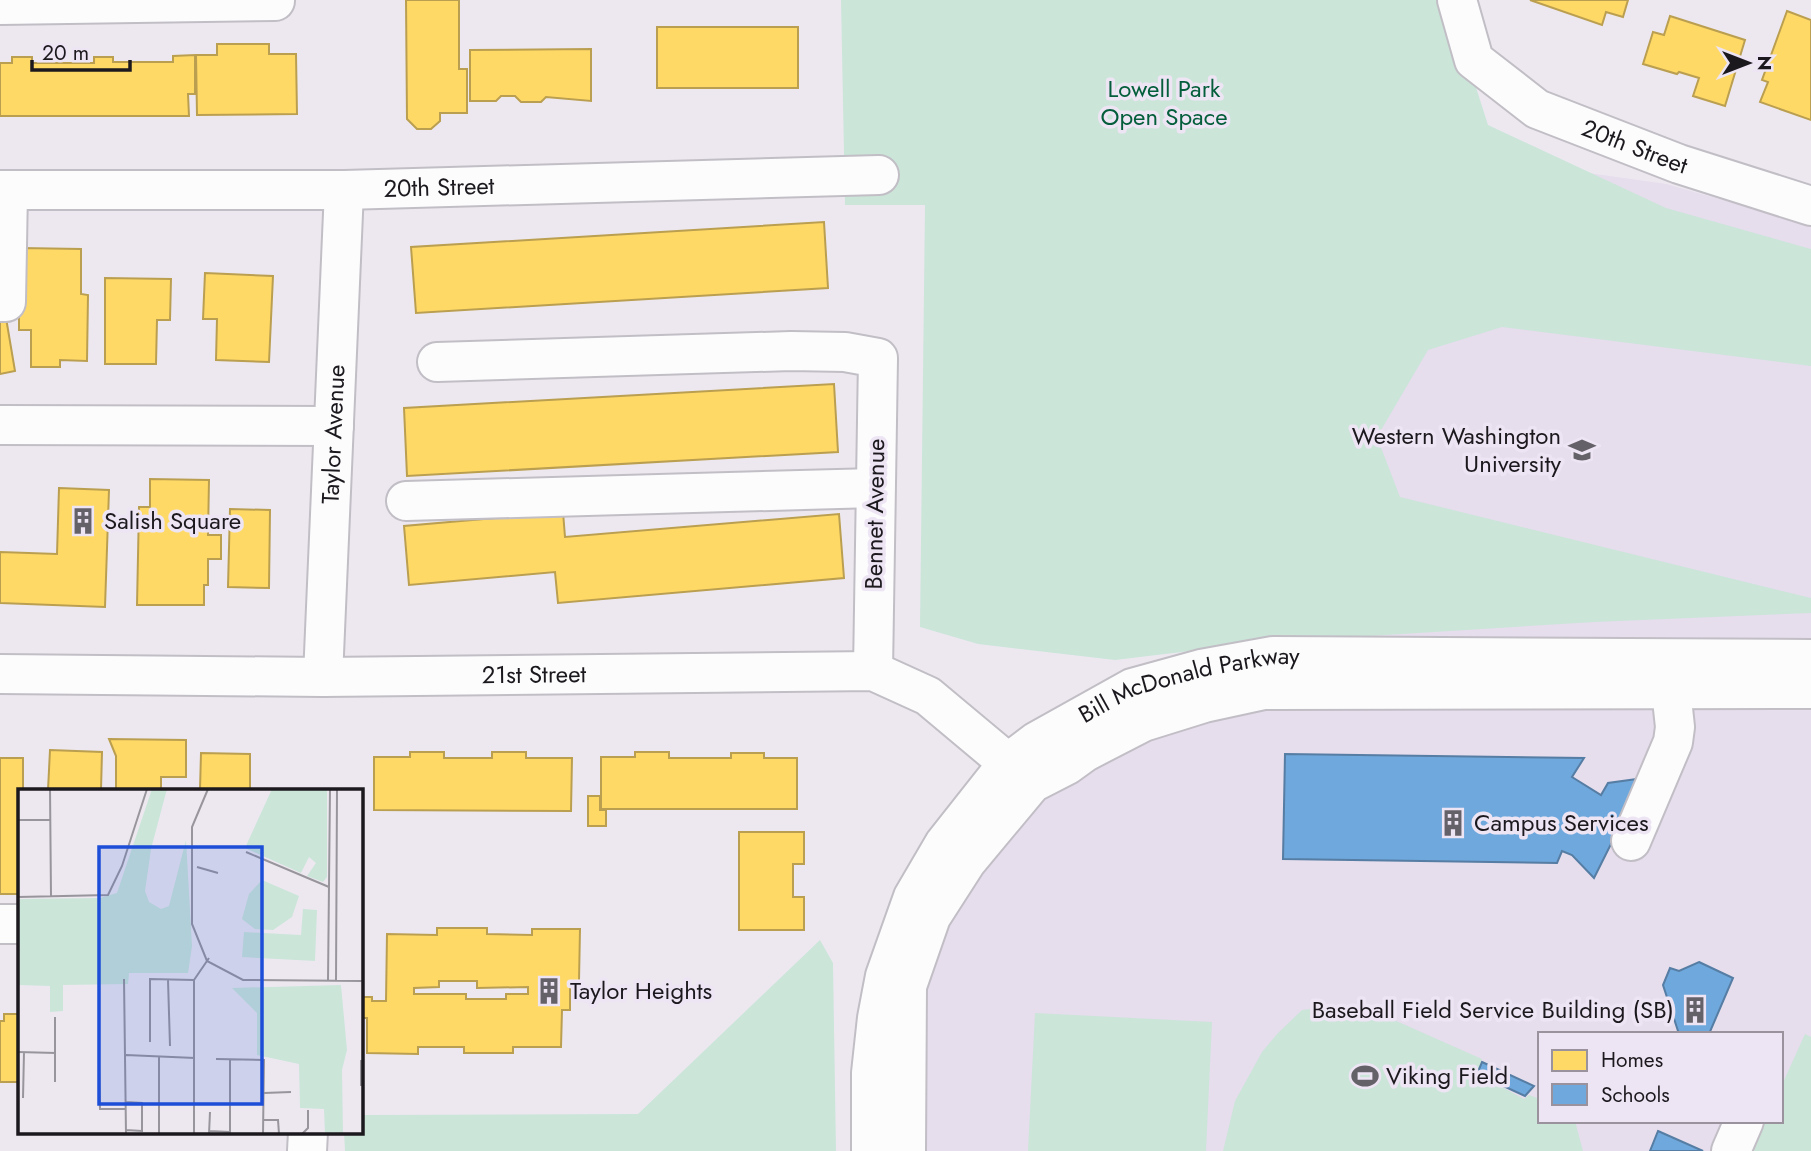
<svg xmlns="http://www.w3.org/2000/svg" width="1811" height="1151" font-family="Jost,sans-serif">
	<rect width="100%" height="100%" fill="#ede8f0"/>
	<path fill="#e6dded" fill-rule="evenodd" d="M1461,172h120l85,12 145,41v926h-931v-73l133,-301 253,-103zM1540,1034h241v87h-241z"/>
	<g fill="#cbe5d9">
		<path d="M841,0h610v9l37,116 178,83 145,41v117l-309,-39 -74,23 -51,87 23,60 411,101v15l-217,9 -337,21 -142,17 -137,-16 -58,-17 5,-422h-80z"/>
		<path d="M820,940l13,23 3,188h-491l-1,-19h16l1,-17 277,-1z"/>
		<path d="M1358,1004l124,55 -4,15 46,25 5,-4 11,4v22h35l8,30h-360l12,-50 27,-49 15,-18 25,-24z"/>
		<path d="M1035,1013l177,9 -6,129h-178z"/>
		<path d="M1805,1034l6,3v114h-59l14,-30h15v-34z"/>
	</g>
	<g fill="#ffd966" stroke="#bb9f50" stroke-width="2" fill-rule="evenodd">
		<path d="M406,0h53v69h8v44h-27v8l-9,8h-14l-10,-10z"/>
		<path d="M1530,0h98l-5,17 -17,-5 -4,13z"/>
		<path d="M1787,11l24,9v100l-51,-18 8,-20 -6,-2z"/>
		<path d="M1670,16l75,24 -20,66 -32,-10 6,-18 -20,-6 -2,2 -34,-10 10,-32 11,3z"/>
		<rect x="657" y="27" width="141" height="61"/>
		<path d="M217,44h52v10h27l1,60 -100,1 -1,-60h21z"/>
		<path d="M591,49v52l-45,-4 -5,5h-20l-6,-6h-14l-5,5h-26v-51z"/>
		<path d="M195,55v39h-7l1,22h-189v-53h12v-6h20v6h62v-6h19v5h60v-6z"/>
		<path d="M824,222l4,66 -412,25 -5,-66z"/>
		<path d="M21,248l60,1v45l7,1 -1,66 -27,-1v7h-29v-37h-12v-15h-2z"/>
		<path d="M205,273l68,3 -4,86 -53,-2 1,-41h-14z"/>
		<path d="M105,278l66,1 -1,41h-13l-1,44h-51z"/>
		<path d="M5,312l10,59 -15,3v-61z"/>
		<path d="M834,384l4,68 -431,24 -3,-68z"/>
		<path d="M150,479l59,1 -1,55h13v24h-13v26h-4v20h-67l2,-98h11z"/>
		<path d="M59,488l50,2 -4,117 -105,-4v-51l57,2z"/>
		<path d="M230,509l40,1 -1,78 -41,-1z"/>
		<path d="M563,512l2,25 274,-23 5,64 -286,25 -3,-31 -146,13 -5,-59z"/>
		<path d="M109,739l77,1v37h-25v13h-45v-34z"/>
		<path d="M50,750l52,2 -1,38h-53z"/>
		<path d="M410,752h34v6h48v-6h34v6h46l-1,53 -197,-1v-53h36z"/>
		<path d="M635,752h34v6h62v-5h33v5h33v51h-196v-52h34z"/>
		<path d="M201,753l49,1v36h-50z"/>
		<path d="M0,758h23v32h-4v104h-19z"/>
		<path d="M588,796h12v14h6v16h-18z"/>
		<path d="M739,832h65v32h-11v33h11v33h-65z"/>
		<path d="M437,928h50v6l45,1v-6h48l-1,52h-9v29h-8l-1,37h-48v6h-49v-6h-46v7l-51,-1v-35h-5v-21h10v4h14l1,-67 50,1zM439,981h38v7l51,-1v7h-22v5h-40v-5h-52v-6l25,-1z"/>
		<path d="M4,1014h15v68h-19v-61h4z"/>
	</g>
	<g fill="#6fa8dc" stroke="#567da3" stroke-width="2">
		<path d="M1285,754l299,4 -12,19 29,18 7,-12 36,-5 -50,100 -22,-23 -10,-4 -5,12 -274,-4z"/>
		<path d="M1699,962l34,16 -24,56h-30l-16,-49 7,-17 9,3z"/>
		<path d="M1482,1062l52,24 -9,10 -48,-22z"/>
		<path d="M1658,1131l45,20h-53z"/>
	</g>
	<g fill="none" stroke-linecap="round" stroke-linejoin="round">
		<defs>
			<g id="minor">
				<path id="s1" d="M1457,0l17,60 63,49 142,55 132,42"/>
				<path d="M0,5l275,-4"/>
				<path id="s2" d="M0,190h344l535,-15"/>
				<path d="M0,302h6l2,-112"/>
				<path d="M437,362l354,-11 54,1 33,6 -5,313"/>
				<path d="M0,425l334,1"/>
				<path d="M406,501l469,-13"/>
				<path id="s3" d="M0,674l323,3 550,-6 55,25 104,87"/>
				<path id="s4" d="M323,677l21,-487"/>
				<path d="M1631,841l42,-99 2,-15 -4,-37"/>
				<path d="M0,924h19"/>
				<path d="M307,1151l1,-19"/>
				<path d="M1731,1151l13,-30"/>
			</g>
			<g id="major">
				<path id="s5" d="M871,1151v-78l6,-55 8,-42 28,-79 31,-53 64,-81 29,-22 95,-53 69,-19 72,-13 538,3"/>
				<path d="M906,1151l1,-165 24,-69 36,-56 65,-78 35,-18 18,-13 58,-30 61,-19 60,-13 547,-1"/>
			</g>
		</defs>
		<use href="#minor" stroke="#c2bec5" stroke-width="42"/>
		<use href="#major" stroke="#c2bec5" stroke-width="42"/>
		<use href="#minor" stroke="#fcfcfd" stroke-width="38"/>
		<use href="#major" stroke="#fcfcfd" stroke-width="38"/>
	</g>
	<defs>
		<symbol id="university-bare" viewBox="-9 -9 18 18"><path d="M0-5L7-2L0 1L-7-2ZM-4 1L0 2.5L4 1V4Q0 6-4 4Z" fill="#656168" stroke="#eee5f4" stroke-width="2.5" paint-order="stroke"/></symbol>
		<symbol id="building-bare" viewBox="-9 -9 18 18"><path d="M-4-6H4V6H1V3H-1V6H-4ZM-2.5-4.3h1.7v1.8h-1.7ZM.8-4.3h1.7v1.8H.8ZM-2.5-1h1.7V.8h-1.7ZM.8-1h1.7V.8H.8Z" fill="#656168" stroke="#eee5f4" stroke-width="2.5" paint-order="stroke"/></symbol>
		<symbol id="stadium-bare" viewBox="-9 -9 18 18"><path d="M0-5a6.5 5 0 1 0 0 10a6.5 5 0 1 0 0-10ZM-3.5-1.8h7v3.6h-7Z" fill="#656168" stroke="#eee5f4" stroke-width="2.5" paint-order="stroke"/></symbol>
	</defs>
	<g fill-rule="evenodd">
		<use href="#university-bare" x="1563" y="431" width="38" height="38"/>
		<use href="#building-bare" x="64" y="502" width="38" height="38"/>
		<use href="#building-bare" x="1434" y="804" width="38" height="38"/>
		<use href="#building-bare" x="530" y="972" width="38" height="38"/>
		<use href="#building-bare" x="1676" y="991" width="38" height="38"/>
		<use href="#stadium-bare" x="1346" y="1057" width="38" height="38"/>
	</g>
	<g text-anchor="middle" stroke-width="7" stroke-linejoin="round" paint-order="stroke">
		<g font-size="24" fill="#045e3b" stroke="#eee5f4">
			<text x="1164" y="97">Lowell Park<tspan x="1164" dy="28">Open Space</tspan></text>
		</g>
		<g font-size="24" fill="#1c191e" stroke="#eee5f4">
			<text dy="8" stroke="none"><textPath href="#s1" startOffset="247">20th Street</textPath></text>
			<text dy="8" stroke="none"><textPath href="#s2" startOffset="439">20th Street</textPath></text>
			<text dy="8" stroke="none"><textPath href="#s4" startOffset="243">Taylor Avenue</textPath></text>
			<text transform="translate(875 514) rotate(-89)" y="8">Bennet Avenue</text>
			<text dy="8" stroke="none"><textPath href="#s3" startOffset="534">21st Street</textPath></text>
			<text dy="8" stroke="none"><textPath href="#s5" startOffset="626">Bill McDonald Parkway</textPath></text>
		</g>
		<g font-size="24" fill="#1c191e" stroke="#eee5f4" text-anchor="start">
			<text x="1561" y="444" text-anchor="end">Western Washington<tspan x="1561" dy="28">University</tspan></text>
			<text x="104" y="529">Salish Square</text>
			<text x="1474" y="831">Campus Services</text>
			<text x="570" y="999">Taylor Heights</text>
			<text x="1674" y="1018" text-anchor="end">Baseball Field Service Building (SB)</text>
			<text x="1386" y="1084">Viking Field</text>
		</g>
	</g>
	<g transform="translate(18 789)">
		<rect width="345" height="345" fill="#ede8f0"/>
		<path d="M134,0h15l-16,60 -6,42 4,11 12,7 8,-3 17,-66 6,106 -4,27h-59l-1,11 -65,1v26l-13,1v-26l-32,-1v-86l82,-1 17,-5zM254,0h55v88l-4,5 -16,-6 9,-13 -7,-6 -8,16 -56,-25zM244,91l37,16 -7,21 -19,13 -18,-1 -13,-10 7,-25zM285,120l14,1 -2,51 -73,-4 2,-25 57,3zM323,196l6,65 -5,20 1,64h-18l-1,-25 -24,-1 -1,-44 -42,-9v-42l-25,-25z" fill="#cbe5d9"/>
		<path fill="none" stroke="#99959c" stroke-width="2" d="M32,0l1,108M190,0l-16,38v97l15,37 36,19 120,1M0,31h32M228,63l83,35M179,78l21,6M0,108l90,-2 14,-29 25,-77M106,190l2,155M150,191l2,66M310,191l2,-191M318,191l1,-191M37,228v65M132,253v-63l44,1M0,263l38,1M108,266l69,3M198,270l48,1 -1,74M212,270v75M343,271v26M81,276l1,44h26M246,304l27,-1M5,309l1,-46M245,331h15l1,14M108,341l16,1v-28l-16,-1M191,342l21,1M141,345v-78M176,345v-154l15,-22M191,345l1,-22M284,345l6,-6v-18"/>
		<path fill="#1d4ed8" fill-opacity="0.15" stroke="#1d4ed8" stroke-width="3.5" d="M81,58h163v257h-163z"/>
		<rect width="345" height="345" fill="none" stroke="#1c191e" stroke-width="3.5"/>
	</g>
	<rect x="1538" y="1032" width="245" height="91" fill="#eee5f4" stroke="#9a939e" stroke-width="2"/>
	<rect x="1552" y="1050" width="35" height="21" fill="#ffd966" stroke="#9a939e" stroke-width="2"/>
	<text x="1601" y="1067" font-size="21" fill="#1c191e">Homes</text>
	<rect x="1552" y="1084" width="35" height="21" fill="#6fa8dc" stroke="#9a939e" stroke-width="2"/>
	<text x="1601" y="1102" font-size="21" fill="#1c191e">Schools</text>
	<g transform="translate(1748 63) rotate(90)" stroke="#eee5f4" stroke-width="5" paint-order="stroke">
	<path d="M0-5L12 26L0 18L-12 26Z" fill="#1c191e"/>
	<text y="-10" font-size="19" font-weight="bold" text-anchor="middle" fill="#1c191e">N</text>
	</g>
	<path d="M32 60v10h98v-10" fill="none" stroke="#1c191e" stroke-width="3.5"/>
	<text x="42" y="60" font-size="21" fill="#1c191e" stroke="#eee5f4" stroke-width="5" paint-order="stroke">20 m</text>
</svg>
